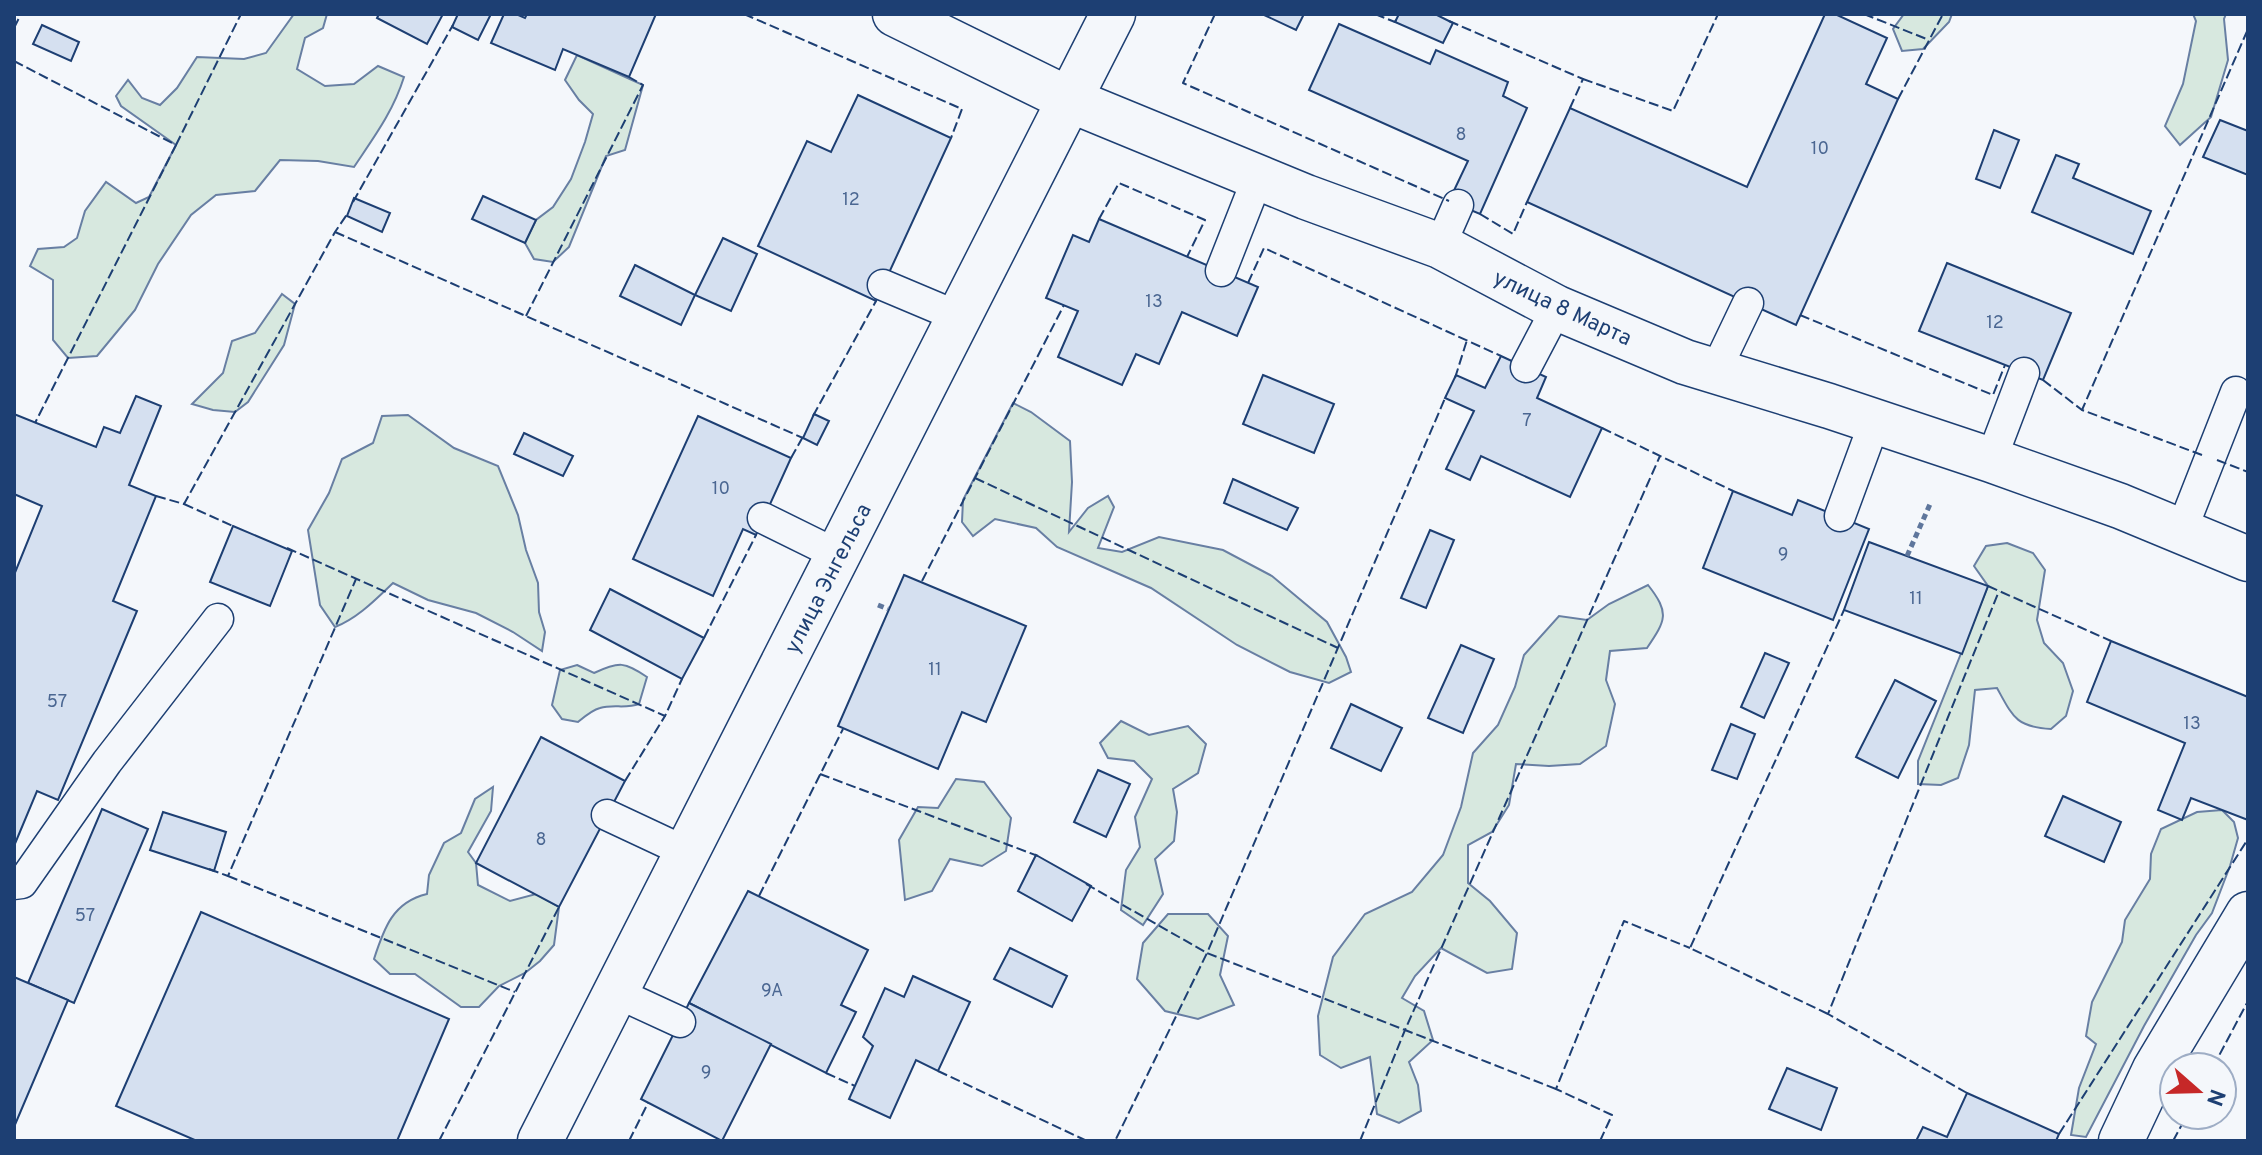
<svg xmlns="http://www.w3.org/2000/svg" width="2262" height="1155" font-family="Overpass,sans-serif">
	<rect width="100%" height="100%" fill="#f4f7fb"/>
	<g fill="#d7e8df" stroke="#687fa3" stroke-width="2">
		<path d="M294,14h33l-4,14 -18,10 -8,31 28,17 29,-2 24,-18 26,11c-11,35 -30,60 -50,90l-36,-6 -38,-1 -25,31 -39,4 -25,20 -33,49 -23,46 -38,46 -29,2 -15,-18v-60l-23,-14 8,-17 26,-2 13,-9 8,-27 21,-29 30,21 13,-6 27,-52 -55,-39 -5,-10 12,-16 14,18 18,7 17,-17 20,-31 47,2 22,-6z"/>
		<path d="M1904,14h48l-3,8 -26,27 -21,2 -9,-22z"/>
		<path d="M2193,14h33l-2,5 4,41 -17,57 -31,28 -15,-19 18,-42 13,-63z"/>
		<path d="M577,55l66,30 -18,65 -19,6 -37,91 -16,15 -19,-3 -9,-16 11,-23 17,-13 18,-28 14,-37 8,-28 -14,-14 -14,-20z"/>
		<path d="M282,294l13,10 -11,41 -36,57 -13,10 -22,-2 -21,-6 31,-31 9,-32 23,-8z"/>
		<path d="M1013,403l18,9 39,29 2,41 -3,50 19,-24 20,-12 6,11 -16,41 24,4 37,-15 64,13 49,26 55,46 19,35 5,15 -22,11 -39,-11 -53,-27 -86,-57 -94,-41 -21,-19 -41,-9 -22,17 -11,-14 1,-22z"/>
		<path d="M408,415l46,33 44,18 20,49 8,35 12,33 1,29 6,20 -3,19 -29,-19 -37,-19 -48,-13 -35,-17c-17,16 -35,35 -58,44l-15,-22 -12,-75 21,-37 13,-34 31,-16 9,-27z"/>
		<path d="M2007,543l26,10 12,17 -8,50 7,23 19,20 10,28 -7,25 -15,13c-35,-2 -38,-12 -54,-41l-22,2 -6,55 -11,33 -17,7 -23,-1v-23l70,-175 -14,-20 12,-20z"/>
		<path d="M1648,585c22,28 18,35 -1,63l-37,3 -4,29 9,24 -9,42 -26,18 -31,2 -33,-2 -7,41 -17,27 -24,13v38l22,18 27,32 -5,36 -25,4 -46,-25 -26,28 -13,22 22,13 9,29 -24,22 9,23 3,26 -22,12 -22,-9 -7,-57 -29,11 -21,-13 -2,-39 15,-59 32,-43 47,-22 31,-37 18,-48 12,-54 25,-28 17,-38 9,-32 35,-39 28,4 22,-16z"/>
		<path d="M577,665l17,8c26,-12 30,-11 53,4l-8,27c-13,5 -26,0 -39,4 -8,2 -16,9 -22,14l-16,-3 -10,-14 8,-35z"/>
		<path d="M1121,721l28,14 39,-9 18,18 -8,29 -25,16 4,23 -3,29 -19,18 8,35 -20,31 -22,-15 5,-40 14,-23 -5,-30 17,-38 -18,-18 -26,-3 -8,-15z"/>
		<path d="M956,779l28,3 27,36 -5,33 -24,15 -32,-7 -18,32 -27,9 -6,-60 19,-33 20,1z"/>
		<path d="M493,787l-2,24 -23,41 8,11 2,22 32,16 26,-7 23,13 -5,38 -14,16 -15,12 -26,13 -20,21h-18l-46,-33h-25l-16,-15c10,-31 19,-57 53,-65l2,-19 15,-32 17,-10 14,-34z"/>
		<path d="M2222,810l12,12 4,16 -8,28 -18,47 -16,22 -52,91 -58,111 -15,-2 8,-47 17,-44 -10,-8 6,-34 30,-60 3,-22 25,-41 1,-25 10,-25 36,-17z"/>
		<path d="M1168,914h40l20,22 -8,39 14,30 -36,14 -33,-8 -28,-32 6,-36z"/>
	</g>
	<g fill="#d5e0f0" stroke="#1d3f73" stroke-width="2">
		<path d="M379,14h64l-16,30 -50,-26z"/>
		<path d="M458,14h33l-13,26 -26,-13z"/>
		<path d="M504,14h12l9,4 2,-4h129l-27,63 -66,-28 -8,21 -64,-27z"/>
		<path d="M1262,14h42l-8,16z"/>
		<path d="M1399,14h36l18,9 -10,20 -48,-21z"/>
		<path d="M1825,14h10l52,24 -21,46 32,15 -102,226 -269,-123 43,-94 177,79z"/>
		<path d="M1339,24l91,40 6,-14 72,32 -5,14 24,12 -47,106 -31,-13 19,-40 -159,-71z"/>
		<path d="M42,25l37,17 -8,19 -38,-17z"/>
		<path d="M858,95l93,43 -75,163 -118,-55 49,-105 24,11z"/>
		<path d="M2220,120l28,11v44l-45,-18z"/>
		<path d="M1994,130l25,10 -19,48 -24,-9z"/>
		<path d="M2056,155l23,9 -6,14 78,33 -18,43 -101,-42z"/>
		<path d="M483,196l53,24 -11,23 -53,-24z"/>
		<path d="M354,198l36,15 -8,19 -35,-16z"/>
		<path d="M1099,219l159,68 -21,49 -55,-24 -23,52 -23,-10 -14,31 -64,-28 20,-46 -32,-13 27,-63 16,7z"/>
		<path d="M723,238l34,16 -26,57 -36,-16z"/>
		<path d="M1947,263l124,50 -28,67 -124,-49z"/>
		<path d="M635,265l60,30 -14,30 -61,-29z"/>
		<path d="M1501,356l45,21 -9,21 65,30 -32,69 -89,-41 -11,24 -24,-11 28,-58 -29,-13 11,-23 29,13z"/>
		<path d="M1263,375l71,29 -20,49 -71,-29z"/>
		<path d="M136,396l25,10 -32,79 27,11 -43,105 24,10 -79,189 -21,-9 -23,55v-271l28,-69 -28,-12v-80l82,33 8,-20 16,6z"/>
		<path d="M814,414l15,7 -12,24 -14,-7z"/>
		<path d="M698,416l93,42 -35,77 -13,-6 -30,67 -80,-37z"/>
		<path d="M524,433l49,23 -10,20 -49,-22z"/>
		<path d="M1233,479l65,29 -11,22 -63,-27z"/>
		<path d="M1733,491l59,24 6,-15 71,29 -36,91 -130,-52z"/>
		<path d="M233,526l59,25 -22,55 -60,-24z"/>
		<path d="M1430,530l24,10 -28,68 -25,-10z"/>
		<path d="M1869,542l119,44 -26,68 -118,-44z"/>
		<path d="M904,575l122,51 -40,96 -24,-10 -24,57 -100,-43z"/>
		<path d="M610,589l94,49 -22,41 -92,-49z"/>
		<path d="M2111,641l137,56v123l-57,-22 -9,22 -24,-10 27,-67 -98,-41z"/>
		<path d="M1461,645l33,14 -31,74 -35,-15z"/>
		<path d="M1765,653l24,10 -25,55 -23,-11z"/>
		<path d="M1895,680l41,21 -38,77 -42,-21z"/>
		<path d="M1351,704l51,24 -21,43 -50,-23z"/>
		<path d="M1731,724l24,10 -18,45 -25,-9z"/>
		<path d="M541,737l84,44 -66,126 -83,-44z"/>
		<path d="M1098,770l32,14 -24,53 -32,-15z"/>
		<path d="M2063,796l58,26 -17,40 -59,-26z"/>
		<path d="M102,809l46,20 -74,174 -46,-20z"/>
		<path d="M163,812l63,20 -12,39 -64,-21z"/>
		<path d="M1036,855l55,31 -19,35 -54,-30z"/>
		<path d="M748,891l120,59 -27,55 15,7 -30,61 -137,-70z"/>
		<path d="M201,912l248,107 -52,122h-200l-81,-35z"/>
		<path d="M1010,948l57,28 -15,31 -58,-28z"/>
		<path d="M913,976l57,26 -32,69 -22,-11 -26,58 -41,-19 24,-53 -10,-9 22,-49 19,9z"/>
		<path d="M14,977l54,23 -54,127z"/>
		<path d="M689,1003l82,41 -49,97 -81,-42z"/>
		<path d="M1787,1068l50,20 -16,42 -52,-21z"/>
		<path d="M1967,1093l92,41 -3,7h-140l7,-14 24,10z"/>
	</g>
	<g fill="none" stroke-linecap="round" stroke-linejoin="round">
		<defs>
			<g id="lane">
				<path d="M1440,246l18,-41"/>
				<path d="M1221,271l37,-94"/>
				<path d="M883,285l76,32"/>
				<path d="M1526,367l31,-59"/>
				<path d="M1715,372l33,-69"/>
				<path d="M1991,460l33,-87"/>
				<path d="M1840,516l35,-95"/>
				<path d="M763,518l75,37"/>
				<path d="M2181,532l55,-140"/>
				<path d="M607,815l79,37"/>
				<path d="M14,884l8,-1 85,-121 111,-143"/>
				<path d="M615,992l65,30"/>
			</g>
			<g id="street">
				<path d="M895,14l175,86 236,97 134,49 117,62 128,54 144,44 162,54 129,46 128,53"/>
				<path d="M2121,1141l34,-72 93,-155"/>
			</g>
			<path id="secondary" d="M540,1141l573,-1127"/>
		</defs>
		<use href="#lane" stroke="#1d3f73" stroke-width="33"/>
		<use href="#street" stroke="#1d3f73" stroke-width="47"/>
		<use href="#secondary" stroke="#1d3f73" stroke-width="47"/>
		<g stroke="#5e769c" stroke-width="5" stroke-dasharray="6 4" stroke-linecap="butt">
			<path d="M1907,556l24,-54"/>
			<path d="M878,605l10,4"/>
		</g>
		<use href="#lane" stroke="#f4f7fb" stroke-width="30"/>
		<use href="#street" stroke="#f4f7fb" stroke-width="44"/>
		<use href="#secondary" stroke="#f4f7fb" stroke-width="44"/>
		<g stroke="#1d3f73" stroke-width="2" stroke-dasharray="10 4" stroke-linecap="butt">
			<path d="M744,14l218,95 -11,29"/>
			<path d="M1215,14l-32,69 266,118"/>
			<path d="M1375,14l20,8 1,-2"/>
			<path d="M1864,14l65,26"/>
			<path d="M1449,21l134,58 -13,29"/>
			<path d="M14,28l7,-14"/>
			<path d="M14,61l162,84 -141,278"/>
			<path d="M1583,79l90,32 45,-97"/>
			<path d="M1898,99l45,-85"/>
			<path d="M176,145l65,-131"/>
			<path d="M353,202l100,-177"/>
			<path d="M1480,214l33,20 14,-32"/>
			<path d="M1099,219l20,-36 86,37 -18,37"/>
			<path d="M335,232l468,206"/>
			<path d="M1248,283l16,-35 237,108"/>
			<path d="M1800,315l193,80 12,-30"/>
			<path d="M526,316l117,-231 -14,-8"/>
			<path d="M1455,378l12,-38"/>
			<path d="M2043,380l39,30"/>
			<path d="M813,416l63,-115"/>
			<path d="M1602,428l131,63"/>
			<path d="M2202,455l-120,-45 166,-381"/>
			<path d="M791,458l13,-23"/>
			<path d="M2217,460l31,12"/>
			<path d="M975,478l363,170"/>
			<path d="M156,496l28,8 151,-272 13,-19"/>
			<path d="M184,504l51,23"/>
			<path d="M287,548l378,168 17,-37"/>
			<path d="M922,581l142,-276"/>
			<path d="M1988,586l123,55"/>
			<path d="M704,638l52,-103"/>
			<path d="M820,774l218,82"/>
			<path d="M625,781l40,-65"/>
			<path d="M209,869l19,7 128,-297"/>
			<path d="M228,876l287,116"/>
			<path d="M1086,884l121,69 -92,188"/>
			<path d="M759,896l84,-167"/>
			<path d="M1828,1014l-138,-66 154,-338"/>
			<path d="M2213,1067l35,-66"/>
			<path d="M938,1071l149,70"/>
			<path d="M826,1073l29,13"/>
			<path d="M1556,1089l-151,-59 255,-574"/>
			<path d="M1967,1093l-139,-79 171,-423"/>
			<path d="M2059,1134l189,-295"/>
			<path d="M439,1141l120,-234"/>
			<path d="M629,1141l19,-38"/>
			<path d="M1360,1141l45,-111 -198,-77 239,-557"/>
			<path d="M1600,1141l12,-26 -56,-26 68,-168 66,27"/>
			<path d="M2173,1141l14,-26"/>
		</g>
	</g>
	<g text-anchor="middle" stroke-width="6" stroke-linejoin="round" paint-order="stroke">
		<g font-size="18" fill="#4b6792">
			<text x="1461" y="140">8</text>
			<text x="1820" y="154">10</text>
			<text x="851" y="205">12</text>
			<text x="1154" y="307">13</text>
			<text x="1995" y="328">12</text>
			<text x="1527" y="426">7</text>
			<text x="721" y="494">10</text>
			<text x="1783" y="560">9</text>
			<text x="1916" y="604">11</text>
			<text x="935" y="675">11</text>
			<text x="57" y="707">57</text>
			<text x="2192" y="729">13</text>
			<text x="541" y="845">8</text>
			<text x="85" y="921">57</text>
			<text x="772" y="996">9А</text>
			<text x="706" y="1078">9</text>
		</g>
		<g font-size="22" fill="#1d3f73" stroke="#f4f7fb">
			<text transform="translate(1563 307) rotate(25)" y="8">улица 8 Марта</text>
			<text transform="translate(827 578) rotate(-63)" y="8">улица Энгельса</text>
		</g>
	</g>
	<rect width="2262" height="1155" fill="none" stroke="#1d3f73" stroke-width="32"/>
	<g transform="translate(2198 1091) rotate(110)"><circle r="38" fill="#f4f7fb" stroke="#9eadc5" stroke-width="2"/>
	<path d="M0-6L14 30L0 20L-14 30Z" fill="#c62828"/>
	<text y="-12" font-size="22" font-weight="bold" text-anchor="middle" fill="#1d3f73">N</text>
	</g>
</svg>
